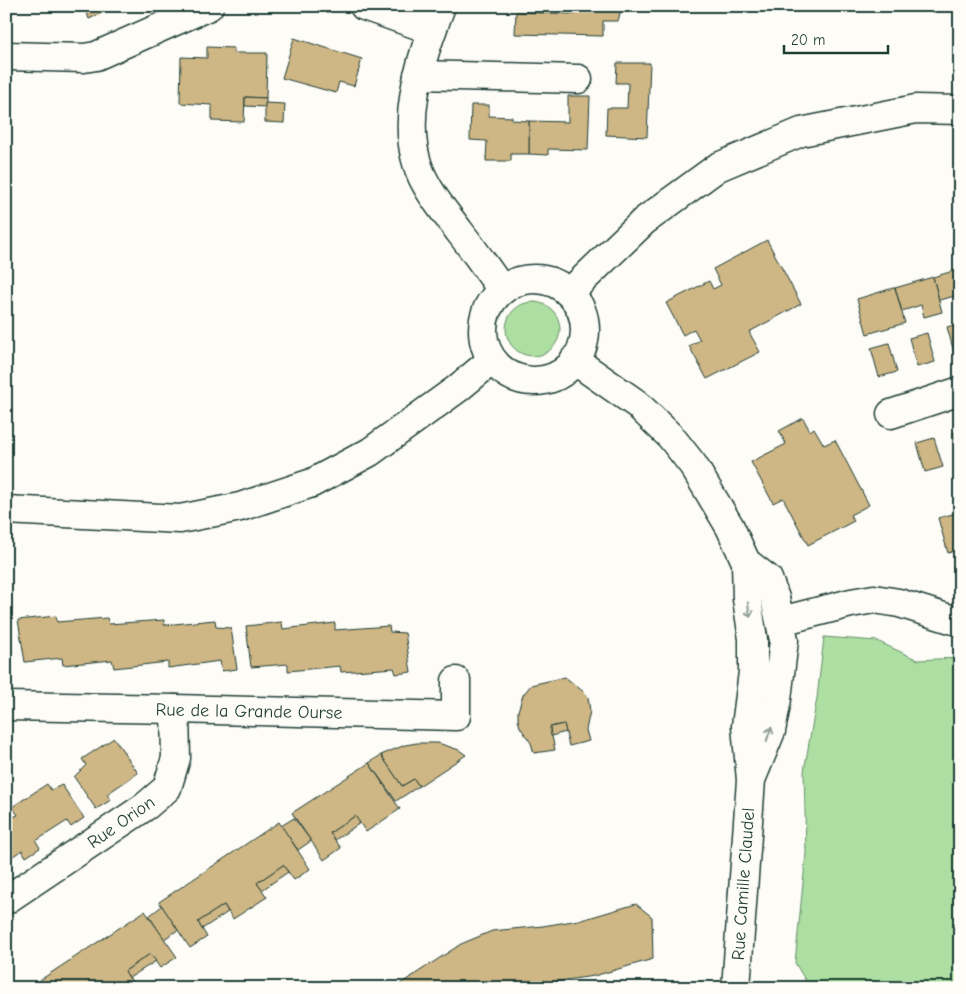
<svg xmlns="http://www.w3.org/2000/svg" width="966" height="994" font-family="'Comic Neue',sans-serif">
	<rect width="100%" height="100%" fill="#fdfcf7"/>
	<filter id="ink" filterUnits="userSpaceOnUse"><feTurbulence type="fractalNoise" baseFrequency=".02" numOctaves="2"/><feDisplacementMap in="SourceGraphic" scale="10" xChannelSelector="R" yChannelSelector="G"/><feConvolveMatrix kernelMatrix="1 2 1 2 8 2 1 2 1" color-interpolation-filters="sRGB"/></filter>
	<g filter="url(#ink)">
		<g fill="#acdfa1" stroke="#668e6a">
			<circle cx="533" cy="329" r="27"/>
			<path d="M824,637l53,4 41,19 38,-2 4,-2v332h-150l-15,-25 11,-110 -2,-82 13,-73z"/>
		</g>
		<g fill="#ceb685" stroke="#1f3d34">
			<path d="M93,6h17l1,3 -22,10 -3,-9z"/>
			<path d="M578,6h44l-4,15h-15v15l-88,-2 1,-22 60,2z"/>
			<path d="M294,38l68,21 -8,27 -15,-4 -3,11 -54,-15z"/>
			<path d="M207,47l27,1 -1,5h34l-1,45 -21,-1 -1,25 -32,-1v-16l-32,-2 1,-46 26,1z"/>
			<path d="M617,63h33l-3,74 -41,-2 1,-27h20l1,-25h-12z"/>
			<path d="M568,96h22l-2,54 -40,-1v6l-19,-1v-33l39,1z"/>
			<path d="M245,97l21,1v9l-21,-1z"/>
			<path d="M265,103l20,1 -1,19 -19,-1z"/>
			<path d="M471,105h18v11l23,1v3l17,1v33h-18v7h-25l1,-20 -17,-1z"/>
			<path d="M767,240l34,64 -52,28 11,20 -53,27 -18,-33 11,-6 -6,-11 -11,6 -17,-32 43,-22 4,8 8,-4 -8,-16z"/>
			<path d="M960,269v30l-1,-4 -20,5 -6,-23z"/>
			<path d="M933,277l9,35 -18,5 -3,-12 -19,6 -7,-23z"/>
			<path d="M893,288h2l10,35 -38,11 -10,-35z"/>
			<path d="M960,323v32l-5,1 -8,-29z"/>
			<path d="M927,333l8,29 -18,5 -8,-29z"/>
			<path d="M889,343l8,29 -18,5 -8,-29z"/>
			<path d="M803,418l7,13 4,-3 10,17 11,-5 34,65 -19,10 4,6 -46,24 -25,-47 -10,5 -22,-41 35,-18 -7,-13z"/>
			<path d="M960,431v24l-7,-22z"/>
			<path d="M934,438l9,29 -18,5 -8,-29z"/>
			<path d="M960,512v37l-12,4 -10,-35z"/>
			<path d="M56,616l1,6 50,-4 2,6 55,-4v5l51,-5 1,7 15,1 6,41 -15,2 -2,-10 -52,7v-6l-54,6 -2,-8 -49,5 -1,-7 -37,4 -7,-42z"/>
			<path d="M282,622l1,7 52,-6v7l54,-4 1,6 15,1 6,39 -15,2 -2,-6 -53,4 -1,-6 -52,5v-7l-37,3 -5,-41z"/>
			<path d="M6,638l4,25h-4z"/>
			<path d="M565,677l19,15 4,5 2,14 -4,19 3,11 -20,5 -5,-22 -14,3 5,23 -21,3 -3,-10 -11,-16 -2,-7v-9l5,-16 8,-10z"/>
			<path d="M564,724l2,8 -15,4 -1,-9z"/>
			<path d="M114,738l24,35 -31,21 4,6 -15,9 -22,-32 12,-12 -4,-6z"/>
			<path d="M417,743h21l21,7 7,5 -47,31 -5,-7 -12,7 -21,-31 24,-10z"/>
			<path d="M381,755l21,31 12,-7 5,7 -23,15 -27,-38z"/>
			<path d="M369,763l31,46 -34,23 -11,-16 -25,17 11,15 -17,12 -32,-47z"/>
			<path d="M47,784l4,6 11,-5 22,33 -13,9 -4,-6 -31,20 4,7 -14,9 -4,-7 -16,11v-44l2,2 10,-4 -6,-8z"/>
			<path d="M355,816l5,7 -25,17 -5,-7z"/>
			<path d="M294,818l17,23 -13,9 -17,-24z"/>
			<path d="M279,822l31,47 -16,11 -11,-15 -26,18 10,14 -34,22 -9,-14 -26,17 9,15 -17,11 -31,-46z"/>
			<path d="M283,865l5,7 -26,18 -5,-7z"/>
			<path d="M636,904l16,13 1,42 -59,17 -83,12h-108l-3,-4 61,-40 31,-13 51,-5 42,-7z"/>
			<path d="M224,905l4,7 -26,17 -4,-7z"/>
			<path d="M162,906l16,24 -14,9 -15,-23z"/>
			<path d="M145,911l32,46 -17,11 -10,-14 -25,17 10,15 -2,2h-105z"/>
			<path d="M150,954l6,7 -27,17 -4,-7z"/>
		</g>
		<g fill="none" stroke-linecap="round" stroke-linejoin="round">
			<defs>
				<g id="minor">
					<path d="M364,6l68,24"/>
					<path d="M441,6c-20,53 -46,124 -15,178 9,17 22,32 33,47 15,19 29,39 43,59"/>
					<path d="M6,56l78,2 12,-2 113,-50"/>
					<path d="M418,75l160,4"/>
					<circle cx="534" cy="330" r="51"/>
					<path d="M569,293l75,-72 74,-54 83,-35 115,-23 44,1"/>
					<path d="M574,360l63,44 34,33 22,28 37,62 16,35 1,37 6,40v33l-7,54 5,54 -15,208"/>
					<path d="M891,414l69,-23"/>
					<path d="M6,510l174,9 60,-12 72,-24 58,-31 87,-63 35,-29"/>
					<path d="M746,562l22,17 7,19 9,42 -7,59 -6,32 -18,44"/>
					<path d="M781,621l70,-18 23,-4 25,4 61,19"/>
					<path d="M6,706l169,3 281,7v-35"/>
					<path d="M6,900l140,-94 21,-18 9,-30 -1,-49"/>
				</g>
			</defs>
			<use href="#minor" stroke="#1f3d34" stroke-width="31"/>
			<use href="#minor" stroke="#fdfcf7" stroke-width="28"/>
		</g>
		<defs><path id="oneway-shaft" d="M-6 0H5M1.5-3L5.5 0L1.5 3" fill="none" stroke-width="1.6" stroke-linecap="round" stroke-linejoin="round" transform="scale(1.25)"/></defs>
		<g stroke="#8e9c96">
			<use href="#oneway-shaft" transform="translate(749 610) rotate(81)"/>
			<use href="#oneway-shaft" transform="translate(769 734) rotate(-71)"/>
		</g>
	</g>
	<g text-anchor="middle" stroke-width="4" stroke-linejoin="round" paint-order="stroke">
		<g font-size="18" fill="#1f3d34" stroke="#fdfcf7">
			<text transform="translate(249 711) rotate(1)" y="6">Rue de la Grande Ourse</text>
			<text transform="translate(121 822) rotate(-35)" y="6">Rue Orion</text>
			<text transform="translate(743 884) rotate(-86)" y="6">Rue Camille Claudel</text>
		</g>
	</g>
	<rect width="966" height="994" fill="none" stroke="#fdfcf7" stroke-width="25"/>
	<rect x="12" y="12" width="941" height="969" fill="none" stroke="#1f3d34" stroke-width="2" filter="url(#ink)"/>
	<path d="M784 45v8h104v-8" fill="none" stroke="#1f3d34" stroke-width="2.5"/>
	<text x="791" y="45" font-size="15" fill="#1f3d34" stroke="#fdfcf7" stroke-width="4" paint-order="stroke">20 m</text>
</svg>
